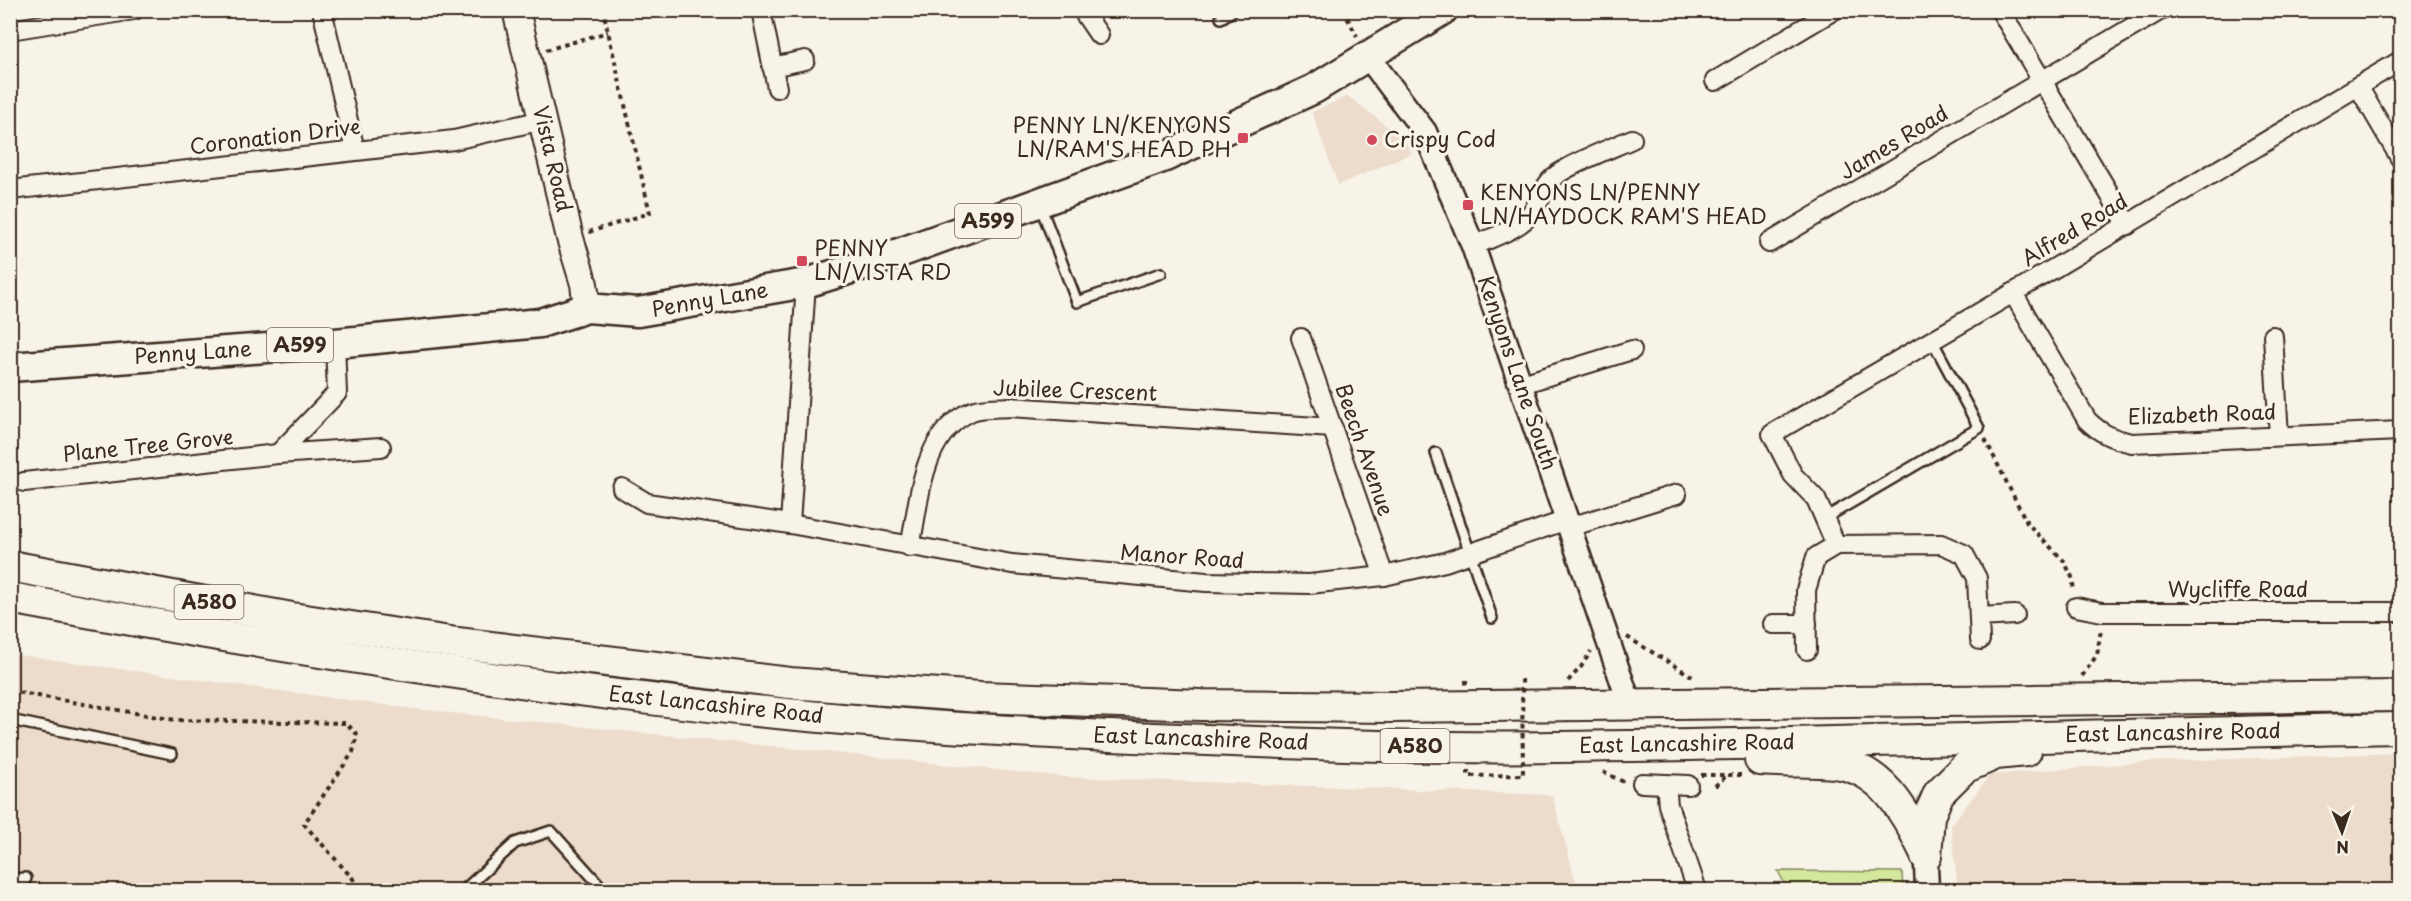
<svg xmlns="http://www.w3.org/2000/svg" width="2411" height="901" font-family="'Playpen Sans',sans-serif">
	<rect width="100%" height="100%" fill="#f7f3e8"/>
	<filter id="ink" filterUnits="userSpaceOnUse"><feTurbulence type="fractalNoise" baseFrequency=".0167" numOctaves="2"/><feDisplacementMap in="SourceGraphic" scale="12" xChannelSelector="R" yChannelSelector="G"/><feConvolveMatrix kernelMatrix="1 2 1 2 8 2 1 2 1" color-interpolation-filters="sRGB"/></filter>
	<g filter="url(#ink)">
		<g fill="#eddccb">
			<path d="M1348,96l57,44 7,13 -74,32 -26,-73z"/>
			<path d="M11,654l403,55 651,68 487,18 26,95h-1567z"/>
			<path d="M2400,753v137h-442l-7,-65 39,-50 157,-13z"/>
		</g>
		<path fill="#d3e89d" stroke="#87895e" stroke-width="1.5" d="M1778,871l124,1 1,18h-115z"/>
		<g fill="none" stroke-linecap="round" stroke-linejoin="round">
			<defs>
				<g id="service">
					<path d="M1221,18l13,-8"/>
					<path d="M1040,205l37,97 84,-29"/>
					<path d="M1436,453l56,165"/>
					<path d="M1825,518l154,-90 -47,-88"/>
					<path d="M10,720l162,34"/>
					<path d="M10,879l16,-1 -5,12"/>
					<path d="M464,890l51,-47 36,-12 53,59"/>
				</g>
				<g id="minor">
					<path d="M322,10l33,140"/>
					<path d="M761,10l16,78"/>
					<path d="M1082,10l17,25"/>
					<path d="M2000,10l128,215"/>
					<path d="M10,30l124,-20"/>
					<path d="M772,67l33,-7"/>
					<path d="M1715,81l119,-71"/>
					<path d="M2358,86l42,72"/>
					<path d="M10,190l444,-50 89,-20"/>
					<path d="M1769,243l392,-233"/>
					<path d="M1473,246c19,-9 46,-16 59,-34 9,-11 11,-26 22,-35 15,-13 58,-29 78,-38"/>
					<path d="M2013,293l74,127c14,14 26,19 45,23l268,-12"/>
					<path d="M2273,336l6,100"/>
					<path d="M1301,338l83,238"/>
					<path d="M335,343l2,50 -59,61 103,-7"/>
					<path d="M1522,384l110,-34"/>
					<path d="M24,482l254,-28"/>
					<path d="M622,488l25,15 143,21 222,40 194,18 103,2 75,-8 61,-14 122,-42"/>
					<path d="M790,524l16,-241"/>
					<path d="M1570,527l107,-33"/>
					<path d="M1836,545l-20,-46 -23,-24 -21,-41 241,-141 387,-232"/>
					<path d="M910,547c10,-47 11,-114 62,-136 10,-4 26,-3 37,-4l324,21"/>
					<path d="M2076,607l26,5h298"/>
					<path d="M1979,617l36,-2"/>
					<path d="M1773,624h34"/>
					<path d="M1807,650l-1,-60 10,-33 20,-12 105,-1 23,10 13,24 3,62"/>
					<path d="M1642,783l46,2"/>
					<path d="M1666,784l2,21 29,85"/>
				</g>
				<g id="tertiary">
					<path d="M1369,58l56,74 48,114 157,459"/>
					<path d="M1926,865l1,25"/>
				</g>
				<path id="secondary" d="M516,10l54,228 14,46 3,24"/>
				<path id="primary" d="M10,367l325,-24 205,-20 47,-15 51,4 168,-29 71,-22 288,-104 149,-68 129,-79"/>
				<g id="trunk">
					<path d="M10,566l282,52 165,25 333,40 190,14 221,8 191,2 1008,-11"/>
					<path d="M10,598c210,39 420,74 632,100 187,24 377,35 565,42 116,5 233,9 350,7 281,-3 562,-13 843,-19"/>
					<path d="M1760,760c25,2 50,1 75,3 50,6 71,52 91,91"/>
					<path d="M1926,856l3,-40 10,-23 25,-25 32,-14 30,-3"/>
				</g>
			</defs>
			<use href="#service" stroke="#3b2a1e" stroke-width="14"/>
			<use href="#minor" stroke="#3b2a1e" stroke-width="22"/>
			<use href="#tertiary" stroke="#3b2a1e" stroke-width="27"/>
			<use href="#secondary" stroke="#3b2a1e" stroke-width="30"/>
			<use href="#primary" stroke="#3b2a1e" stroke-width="33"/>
			<use href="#trunk" stroke="#3b2a1e" stroke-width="34"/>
			<g stroke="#3b2a1e" stroke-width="4" stroke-dasharray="4.5 4.5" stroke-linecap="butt">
				<path d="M1343,10l14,26"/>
				<path d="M546,50l62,-18"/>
				<path d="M589,232l61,-19 -47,-203"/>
				<path d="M1985,439l42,84 37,38 8,16 2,14"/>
				<path d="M1627,637l68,41"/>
				<path d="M2082,676l15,-21 4,-26"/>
				<path d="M1568,681l13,-14 10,-16"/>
				<path d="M10,691l165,29 171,3 11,11 -4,18 -49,72 59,66"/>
				<path d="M1468,770v6l55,-1"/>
				<path d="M1603,772l23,11"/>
				<path d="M1701,775h40"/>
				<path d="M1715,786l11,-10"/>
			</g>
			<use href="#service" stroke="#f7f3e8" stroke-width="9"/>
			<use href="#minor" stroke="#f7f3e8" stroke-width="18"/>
			<use href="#tertiary" stroke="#f7f3e8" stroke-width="22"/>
			<use href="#secondary" stroke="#f7f3e8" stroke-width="26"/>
			<use href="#primary" stroke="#f7f3e8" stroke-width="28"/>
			<use href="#trunk" stroke="#f7f3e8" stroke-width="30"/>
			<g stroke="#3b2a1e" stroke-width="4" stroke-dasharray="4.5 4.5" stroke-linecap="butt">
				<path d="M1522,679l1,96"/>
				<path d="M1466,680v9"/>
			</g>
		</g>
	</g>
	<g fill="#d1495b" stroke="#f7f3e8" stroke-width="2">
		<rect x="1237" y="132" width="12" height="12" rx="3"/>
		<circle cx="1372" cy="140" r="6"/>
		<rect x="1462" y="199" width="12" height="12" rx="3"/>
		<rect x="796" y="255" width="12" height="12" rx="3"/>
	</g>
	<g text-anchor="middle" stroke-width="6" stroke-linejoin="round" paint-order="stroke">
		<g fill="#f7f3e8" stroke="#73665b" stroke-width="1.5">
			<rect x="955" y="204" width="66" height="34" rx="4.5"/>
			<rect x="267" y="328" width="66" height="34" rx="4.5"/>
			<rect x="174.5" y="585" width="69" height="34" rx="4.5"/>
			<rect x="1380.5" y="729" width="69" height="34" rx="4.5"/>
		</g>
		<g font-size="20" font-weight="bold" fill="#3b2a1e">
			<text x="988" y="228">A599</text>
			<text x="300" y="352">A599</text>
			<text x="209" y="609">A580</text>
			<text x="1415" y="753">A580</text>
		</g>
		<g font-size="21" fill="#3b2a1e" stroke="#f7f3e8" text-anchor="start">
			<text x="1231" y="133" text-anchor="end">PENNY LN/KENYONS<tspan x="1231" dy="24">LN/RAM'S HEAD PH</tspan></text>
			<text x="1384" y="147">Crispy Cod</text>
			<text x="1480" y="200">KENYONS LN/PENNY<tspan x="1480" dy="24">LN/HAYDOCK RAM'S HEAD</tspan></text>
			<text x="814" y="256">PENNY<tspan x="814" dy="24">LN/VISTA RD</tspan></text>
		</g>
		<g font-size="21" fill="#3b2a1e" stroke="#f7f3e8">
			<text transform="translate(275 137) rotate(-7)" y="7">Coronation Drive</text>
			<text transform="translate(1894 143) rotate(-31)" y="7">James Road</text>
			<text transform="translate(552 159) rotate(77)" y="7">Vista Road</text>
			<text transform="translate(2075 230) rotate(-31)" y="7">Alfred Road</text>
			<text transform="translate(710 300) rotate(-10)" y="7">Penny Lane</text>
			<text transform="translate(193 353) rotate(-4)" y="7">Penny Lane</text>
			<text transform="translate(1517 373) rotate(71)" y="7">Kenyons Lane South</text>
			<text transform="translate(1075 391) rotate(2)" y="7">Jubilee Crescent</text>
			<text transform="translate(2202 415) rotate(-2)" y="7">Elizabeth Road</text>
			<text transform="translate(148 446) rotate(-6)" y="7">Plane Tree Grove</text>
			<text transform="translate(1364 450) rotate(71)" y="7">Beech Avenue</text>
			<text transform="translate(1182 557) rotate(4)" y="7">Manor Road</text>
			<text x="2238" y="597">Wycliffe Road</text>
			<text transform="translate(716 705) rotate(6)" y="7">East Lancashire Road</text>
			<text transform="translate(2173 733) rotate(-1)" y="7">East Lancashire Road</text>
			<text transform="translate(1201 739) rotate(2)" y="7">East Lancashire Road</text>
			<text transform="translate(1687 744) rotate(-1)" y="7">East Lancashire Road</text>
		</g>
	</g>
	<rect width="2411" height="901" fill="none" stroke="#f7f3e8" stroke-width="36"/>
	<rect x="18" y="18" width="2375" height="865" fill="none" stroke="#3b2a1e" stroke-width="2" filter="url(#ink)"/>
	<g transform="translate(2342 832) rotate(178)" stroke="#f7f3e8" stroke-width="4.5" paint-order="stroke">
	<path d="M0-4.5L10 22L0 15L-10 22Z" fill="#3b2a1e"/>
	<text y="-9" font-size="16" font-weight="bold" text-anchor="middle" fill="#3b2a1e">N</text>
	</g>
</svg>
